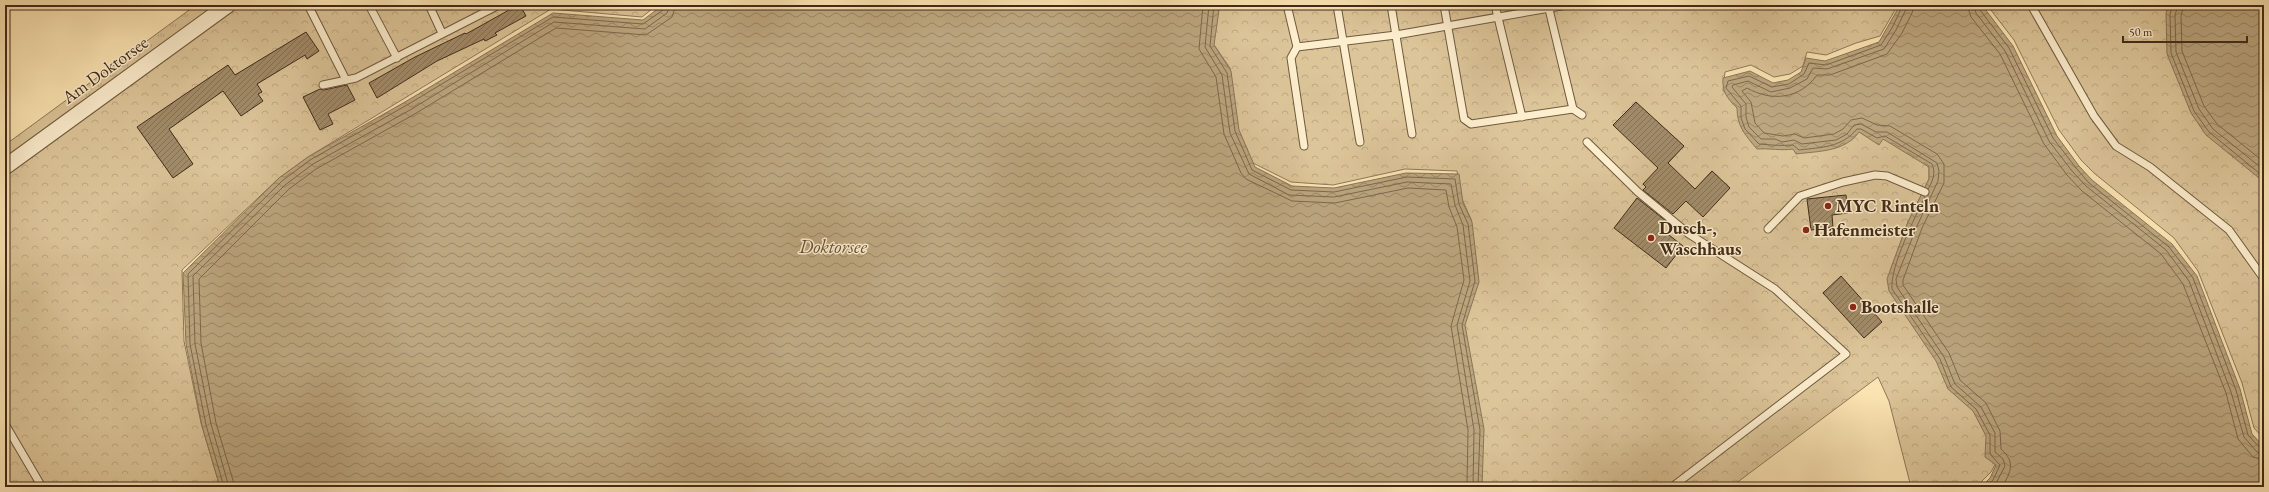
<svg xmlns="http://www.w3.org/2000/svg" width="2269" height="492" font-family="'EB Garamond',serif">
	<defs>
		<pattern id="grass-tufts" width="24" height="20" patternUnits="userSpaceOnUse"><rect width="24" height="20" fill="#dcc599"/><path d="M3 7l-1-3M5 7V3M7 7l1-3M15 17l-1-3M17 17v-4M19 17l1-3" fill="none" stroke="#bea983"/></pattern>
		<pattern id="park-crowns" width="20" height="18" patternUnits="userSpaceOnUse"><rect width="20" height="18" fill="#dcc599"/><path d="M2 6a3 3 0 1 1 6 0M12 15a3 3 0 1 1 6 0" fill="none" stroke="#bea983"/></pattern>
		<pattern id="water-waves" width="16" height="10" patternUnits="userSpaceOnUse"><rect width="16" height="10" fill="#bca67f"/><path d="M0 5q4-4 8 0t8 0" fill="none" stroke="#9a8767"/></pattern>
		<pattern id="building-hatch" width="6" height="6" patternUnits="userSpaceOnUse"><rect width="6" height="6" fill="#a28c6a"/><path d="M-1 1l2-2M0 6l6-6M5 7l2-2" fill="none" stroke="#857356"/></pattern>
	</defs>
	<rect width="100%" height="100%" fill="#fce5b3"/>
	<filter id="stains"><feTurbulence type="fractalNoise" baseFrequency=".005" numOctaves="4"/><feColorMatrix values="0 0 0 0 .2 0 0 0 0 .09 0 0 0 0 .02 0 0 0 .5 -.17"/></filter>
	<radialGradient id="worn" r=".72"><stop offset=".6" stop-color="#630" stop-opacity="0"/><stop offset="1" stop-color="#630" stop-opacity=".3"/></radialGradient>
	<path fill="url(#grass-tufts)" stroke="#8e785a" d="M196,5h45l-236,166v-26z"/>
	<g fill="url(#park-crowns)" stroke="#8e785a">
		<path d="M234,5h423l-15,12 -91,-8 -243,148 -29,21 -97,92 2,71 17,82 19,64h-215v-321z"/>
		<path d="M1217,5h681l-18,31 -24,7 -30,12 -19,-3 -4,14 -13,8 -16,3 -23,-12 -26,7 -2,19 138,35 34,15 34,26v12l-21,43 -18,49 84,134 24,54 -7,13 -10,10 3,5h-73l-22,-86 -11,-24 -147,110h-251l-16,-165 14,-44 -7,-59 -9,-20 -5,-28 -52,-2 -72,16 -42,-3 -38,-19 -16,-36 -7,-59 -18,-26z"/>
		<path d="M1987,5h181v43l96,127v264l-10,-11 -12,-45 -44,-112 -24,-33 -80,-65 -13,-13 -22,-30 -45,-90z"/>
	</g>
	<g fill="url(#water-waves)" stroke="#8a7557">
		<path d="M663,5h554l2,5 -5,35 17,26 8,59 16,37 37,19 42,2 72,-15 53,1 4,29 9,19 7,60 -14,43 19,104 -2,58h-1262l-18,-61 -16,-82 -3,-71 96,-95 29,-21 97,-55 148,-89 90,7z"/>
		<path d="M1900,5h82l31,41 44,90 22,30 13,14 80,64 25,32 43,113 12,45 12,13v40h-283l9,-9 6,-13 -11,-8 1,-21 -13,-25 -25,-22 -12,-28 -47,-70 -2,-12 21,-57 21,-43v-12l-46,-28 -4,6 -20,-13c-14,20 -40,19 -63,22l-3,-5c-12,2 -23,-1 -36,0 -12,-14 -20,-23 -20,-41 -10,-10 -15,-16 -14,-30l27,-7 23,12 15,-3 13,-8 5,-14 19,3 54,-19z"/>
		<path d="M2169,5h95v177l-58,-47 -15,-22 -24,-59 -1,-41z"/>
	</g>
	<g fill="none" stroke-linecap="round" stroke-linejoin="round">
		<g stroke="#7e684c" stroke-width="1">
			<path d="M1203,5l-4,44 17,28 8,57 17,39 5,6 46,22 43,2 73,-15 38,2 3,17 8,20 7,53 -13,46 17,104 -1,57"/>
			<path d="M1209,5l-4,42 17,28 8,58 19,41 40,21 45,2 73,-15 44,2 4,21 8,20 7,56 -13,44 17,105 -1,57"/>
			<path d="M1214,5l-4,41 17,27 8,58 17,39 39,20 43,2 73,-15 48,2 4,25 9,20 7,57 -13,44 18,105 -2,57"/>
			<path d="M1903,5l-11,23 -11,17 -55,20 -17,-2 -5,11 -15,10 -17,3 -23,-11 -21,5 -2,7 15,18v12l4,11 14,15c12,1 22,2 34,1l6,5c23,-3 42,-2 58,-21h4l16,9 8,-2 47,28c4,9 1,17 -4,25"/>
			<path d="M1908,5l-12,25 -12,19 -57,20 -14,-1 -6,11 -17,9 -19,4 -23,-11 -15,4 -1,2 14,17v13l3,10 12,12h14l7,3 12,-2 8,4 34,-4 11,-6 7,-9 7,-1 15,8h11l50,31 2,8 -1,10 -21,45 -21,53 1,8 47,70 11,27 26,23 14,26v19l8,7 2,7 -11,21"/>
			<path d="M1914,5l-2,8 -10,20 -15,21 -57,21h-13c-17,24 -45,27 -70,13l-5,3 9,11 4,21 9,10 19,3 12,-2 9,4 30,-4 9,-5 8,-9 11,-2 15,7 13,1 47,28 7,10v19l-22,45 -19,52v5l46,68 11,27 26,23 14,28 1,18c15,14 10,22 1,38"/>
			<path d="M1967,5l4,12 29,37 44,90 23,31 15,16 79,63 22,30 43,109 12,46 15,18 11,3"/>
			<path d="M1973,5l3,8 29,38 44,90 23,30 14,15 80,64 23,31 42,111 13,45 13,15 7,2"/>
			<path d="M1978,5l2,5 29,38 44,90 23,30 13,15 80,64 24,31 43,112 12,45 12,13 4,1"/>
			<path d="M2173,5l-3,9 1,39 23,58 15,21 55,45"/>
			<path d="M2178,5l-3,10 1,37 23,57 14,20 51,41"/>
			<path d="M2184,5l-3,11 1,35 22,55 13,18 47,38"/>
			<path d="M1925,196c-10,22 -35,70 -33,93l48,70 11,28 25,22 14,26v19l10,11 -7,15 -7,7"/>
			<path d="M224,487l-18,-62 -16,-81 -2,-70 94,-93 28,-21 97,-55 146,-88 90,7 20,-14 2,-5"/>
			<path d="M229,487l-18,-63 -16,-80 -2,-68 92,-91 28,-21 97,-54 144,-88 91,7 22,-16 3,-8"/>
			<path d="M235,487l-19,-64 -15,-80 -2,-64 90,-90 27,-20 97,-54 143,-87 90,7 26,-18 4,-12"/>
		</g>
	</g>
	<g fill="url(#building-hatch)" stroke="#402b1a">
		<path d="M518,5h2l6,11 -31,17 2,2 -12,6 -1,-2 -47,22 -60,37 -8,-15 46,-26 50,-24 1,1z"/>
		<path d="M306,32l13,19 -12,8 -2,-4 -48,29 5,8 -4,2 5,7 -22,15 -18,-25 -54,38 24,35 -20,14 -36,-51 91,-62 7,10z"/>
		<path d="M347,85l8,15 -27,14 5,10 -13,6 -17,-33 17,-8 4,1z"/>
		<path d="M1636,102l48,44 -16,17 27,26 17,-18 18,17 -27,29 -17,-16 -13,13 -30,-24 3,-3 -3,-3 15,-16 -45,-43z"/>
		<path d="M1846,195l2,18 -16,2 1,12 -22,3 -4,-31z"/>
		<path d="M1637,198l29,23 -6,7 23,18 -17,22 -52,-40z"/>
		<path d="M1841,276l41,46 -18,16 -41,-45z"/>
	</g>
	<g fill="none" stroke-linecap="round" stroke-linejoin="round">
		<defs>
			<g id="lane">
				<path d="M308,5l38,75"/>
				<path d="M369,5l28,53"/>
				<path d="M429,5l13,28"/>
				<path d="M1287,5l10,42 -6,11 13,88"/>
				<path d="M1337,5l23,137"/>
				<path d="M1391,5l21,129"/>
				<path d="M1444,5l20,114 7,5 102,-15"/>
				<path d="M1495,5l27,112"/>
				<path d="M1548,5l25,104 9,6"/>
				<path d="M2031,5l63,111 22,30 34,21 79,63 35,49"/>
				<path d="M1297,47l99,-12 171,-30"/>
				<path d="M323,85l33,-7 143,-73"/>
				<path d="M1587,142l51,50 51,42 86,55 71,65 -174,133"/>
				<path d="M1768,229l32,-33 43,-14 32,-7 12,1 38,16"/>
				<path d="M5,424l37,63"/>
			</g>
			<path id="street" d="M5,167l223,-162"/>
		</defs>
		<use href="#lane" stroke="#6f5a40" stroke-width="9"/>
		<use href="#street" stroke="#6f5a40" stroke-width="17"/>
		<use href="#lane" stroke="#fdeece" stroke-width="7"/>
		<use href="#street" stroke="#fdeece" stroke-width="15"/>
	</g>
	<g fill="#8f2418" stroke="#fdeece" stroke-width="1.5">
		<circle cx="1828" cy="206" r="4"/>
		<circle cx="1806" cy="230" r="4"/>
		<circle cx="1651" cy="238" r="4"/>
		<circle cx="1853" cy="307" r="4"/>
	</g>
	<g text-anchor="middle" stroke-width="3" stroke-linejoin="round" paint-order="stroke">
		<g font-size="18" fill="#402b1a" stroke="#fdeece">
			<text transform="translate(105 70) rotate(-36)" y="6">Am Doktorsee</text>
		</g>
		<g font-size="18" font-weight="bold" fill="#402b1a" stroke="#fdeece" text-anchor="start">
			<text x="1836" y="212">MYC Rinteln</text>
			<text x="1659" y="234">Dusch-,<tspan x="1659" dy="21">Waschhaus</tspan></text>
			<text x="1814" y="236">Hafenmeister</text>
			<text x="1861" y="313">Bootshalle</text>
		</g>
		<g font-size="19" font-style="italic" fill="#655038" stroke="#fdeece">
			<text x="833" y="253">Doktorsee</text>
		</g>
	</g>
	<rect width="2269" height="492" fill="none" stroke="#fce5b3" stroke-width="20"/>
	<rect x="6" y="6" width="2257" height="480" fill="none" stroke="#402b1a" stroke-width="2"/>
	<rect x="10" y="10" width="2249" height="472" fill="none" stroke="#402b1a"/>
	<path d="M2123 36v6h124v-6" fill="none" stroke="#402b1a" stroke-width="2"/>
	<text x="2129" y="36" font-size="12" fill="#402b1a" stroke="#fdeece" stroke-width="3" paint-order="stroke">50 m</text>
	<rect width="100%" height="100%" filter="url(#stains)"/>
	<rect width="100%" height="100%" fill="url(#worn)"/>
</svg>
